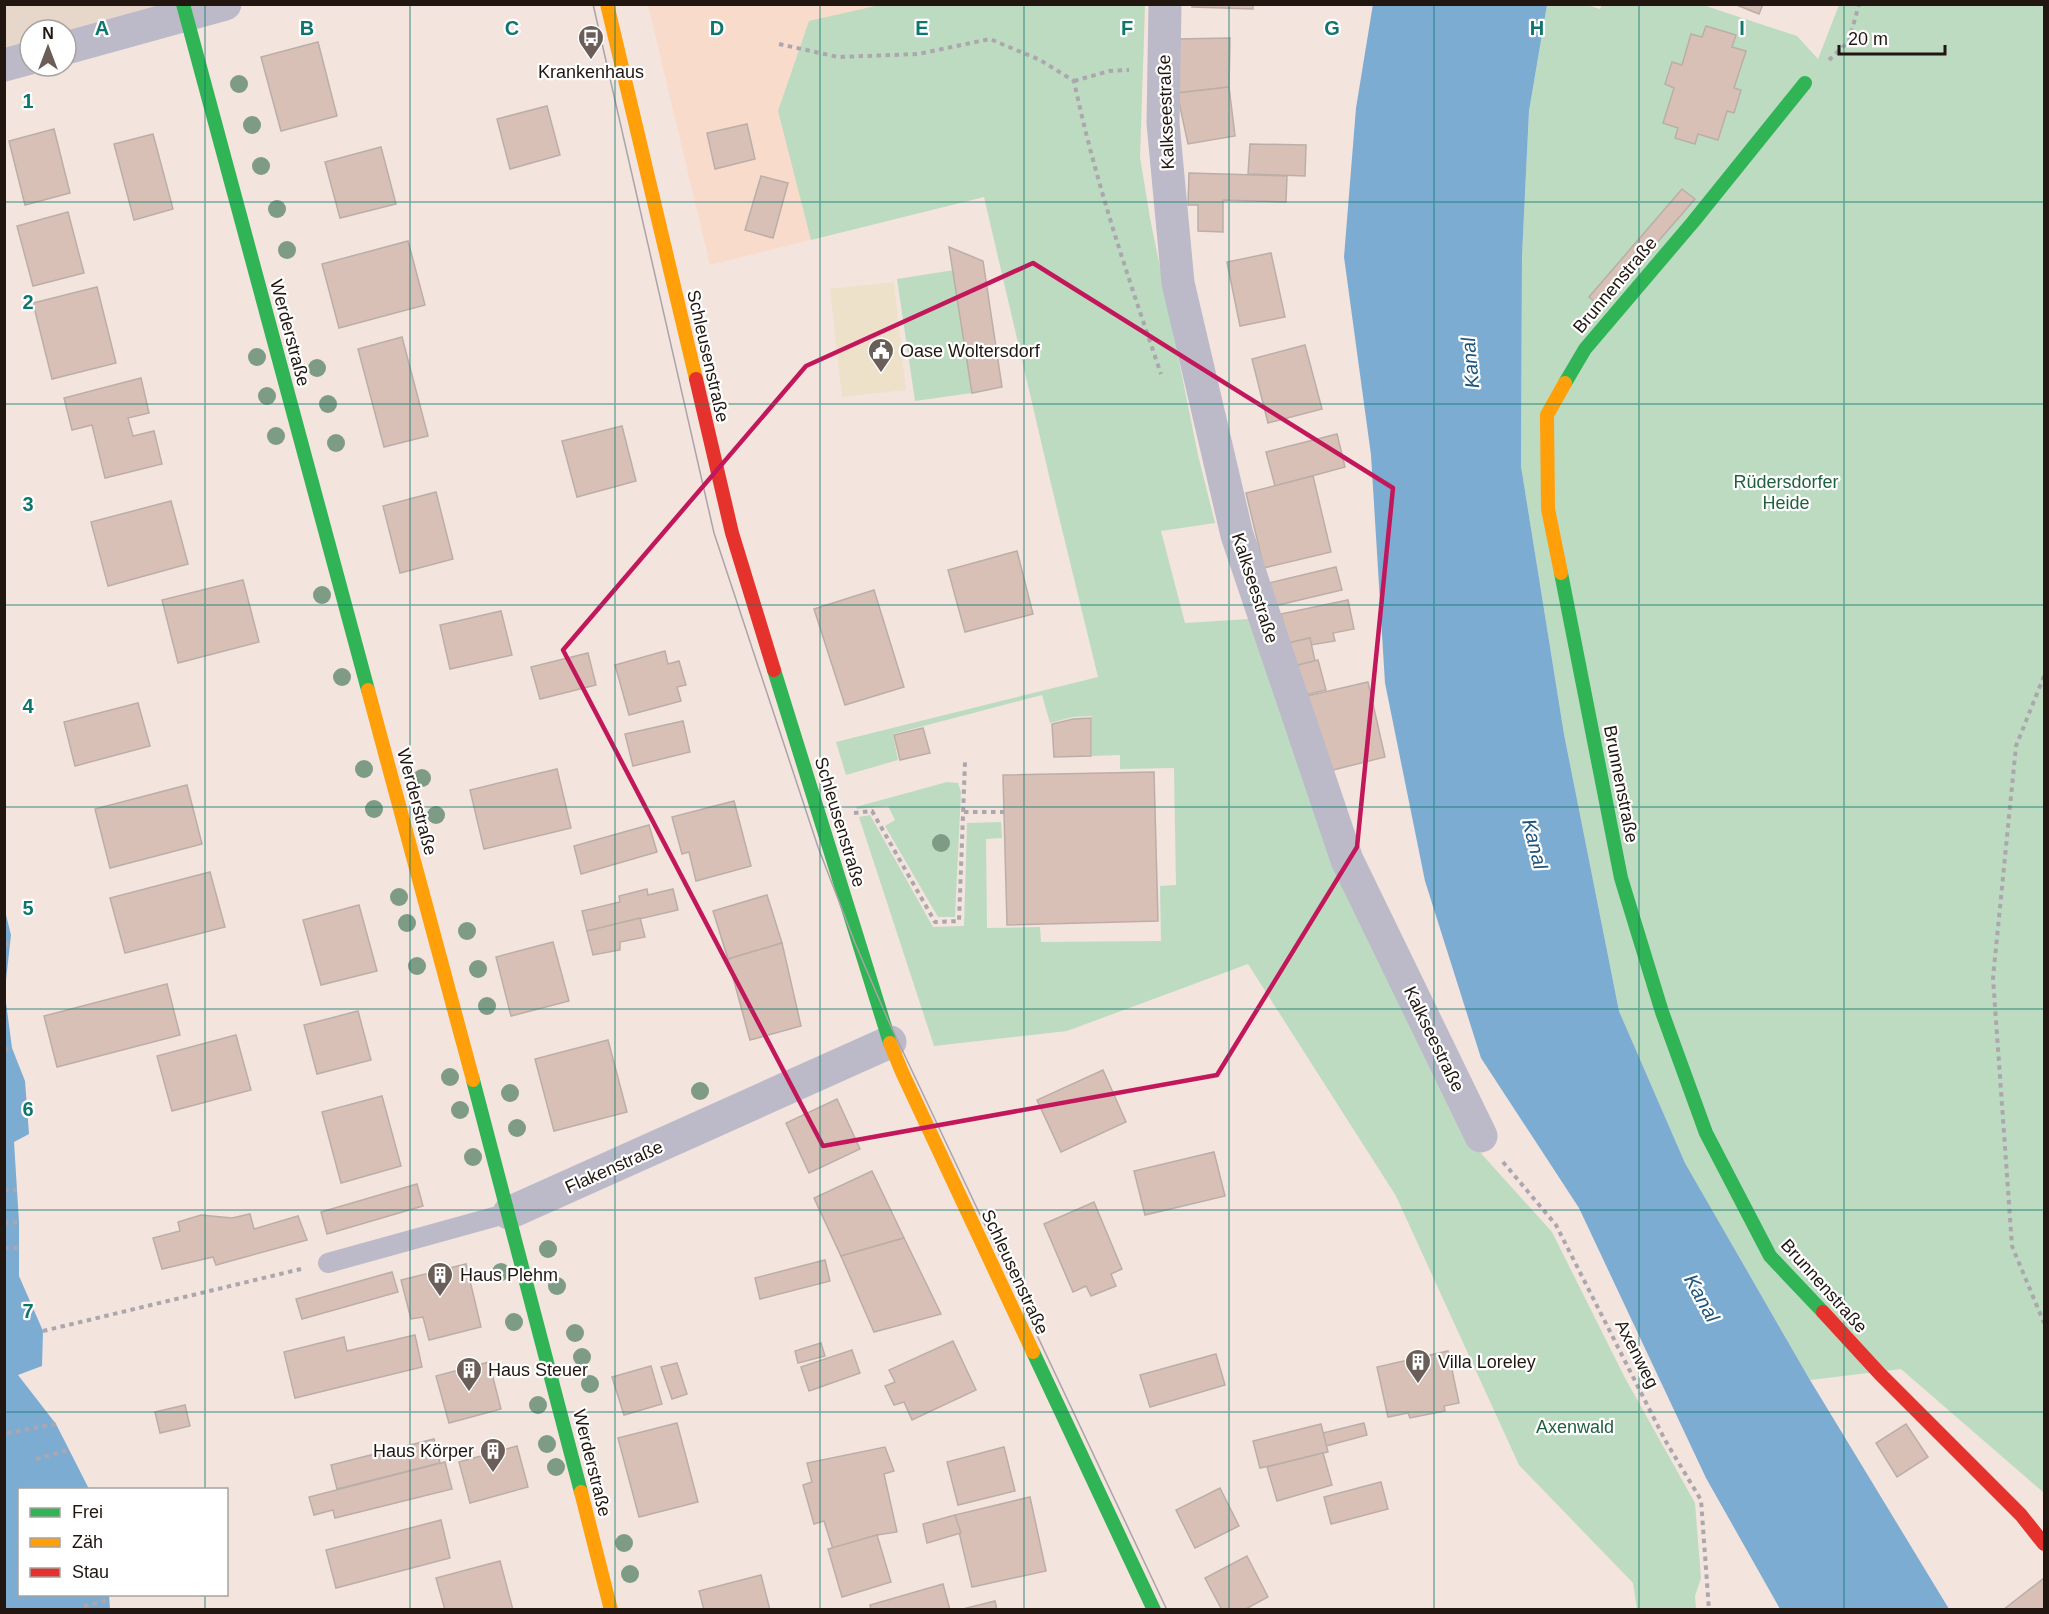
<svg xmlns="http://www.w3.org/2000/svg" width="2049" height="1614" font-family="Arial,sans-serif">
	<rect width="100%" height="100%" fill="#f3e4dd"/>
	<path fill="#f9dbcb" d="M648,5h497l-5,152 -430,108z"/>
	<path fill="#e7d7ca" d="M5,5h157l-96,28v-3h-36v13l-25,7z"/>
	<g fill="#bddbc1">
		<path d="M884,4l261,1 -5,152 10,61 48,237 17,68 -54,8 24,92 64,-4 220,521 83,92 73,146 70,125 6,75 -6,18 1,13h-59l-4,-26 -114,-118 -123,-269 -148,-232 -181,67 -133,15 -75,-229 11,-2 63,112 31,-1 3,-103 34,-1 1,16 -16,1 1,89 53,-1 1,15 120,-1 -1,-55 16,-1 -2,-117 -54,1v-14l-28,1v-40l-19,1 -23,6 -8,-28 -149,39 5,26 -52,15 -10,-33 262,-65 -47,-193 -67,-287 -173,43 -33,-129 31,-90z"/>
		<path d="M1602,4l101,1 94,31 21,23 21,-54h205v1488l-143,-124 -91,11 -125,-217 -66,-152 -55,-277 -43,-268 1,-210 7,-145 18,-106h40l13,4z"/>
		<path d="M954,270l18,123 -57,8 -18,-122z"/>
		<path d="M947,782l11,1 3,9 -6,125h-17l-53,-91 10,-6 -7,-14 -31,3 -1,-2z"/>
	</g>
	<path fill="#ede1c9" d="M894,282l12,108 -64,7 -12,-108z"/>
	<g fill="#7dacd3">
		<path d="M1373,4l174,1 -18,106 -7,145 -1,210 43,268 55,277 66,152 125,217 139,229h-169l-74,-131 -127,-270 -98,-150 -56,-177 -40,-198 -14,-228 -27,-198 12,-149z"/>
		<path d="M5,911l6,24 -6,54 -1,-78z"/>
		<path d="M5,995l7,53 13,33 4,53 -15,8 5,80v54l24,55 -1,35 -24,9 38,49 33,65 -69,1v104l89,1 1,14h-105z"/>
	</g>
	<g fill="#d8c0b6" stroke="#bbaea8" stroke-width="1.5">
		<path d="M1192,4h61v5l-61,-2z"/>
		<path d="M1734,4h29l-4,10z"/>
		<path d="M1706,26l30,9 -4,12 14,4 -12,37 7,2 -7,23 -7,-2 -9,29 -20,-6 -3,10 -20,-6 3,-10 -15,-5 11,-35 -9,-4 7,-22 10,3 9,-31 11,3z"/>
		<path d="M1230,38l-1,49 -52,6 -1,-54z"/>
		<path d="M318,42l19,74 -56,15 -20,-74z"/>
		<path d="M1229,87l6,49 -47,8 -11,-51z"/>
		<path d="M547,106l13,49 -50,14 -13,-50z"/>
		<path d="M747,124l8,35 -40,10 -8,-36z"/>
		<path d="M54,129l16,64 -45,12 -16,-64z"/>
		<path d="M153,134l20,75 -39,11 -20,-76z"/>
		<path d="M1250,144l56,1 -1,31 -57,-2z"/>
		<path d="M381,147l15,57 -56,14 -15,-56z"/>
		<path d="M1189,173l98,3 -1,26 -63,-2v32l-25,-1v-26h-10z"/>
		<path d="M761,176l27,7 -15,55 -28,-8z"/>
		<path d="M1682,189l13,10 -94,108 -12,-10z"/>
		<path d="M68,212l16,61 -51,13 -16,-60z"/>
		<path d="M408,241l17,64 -86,23 -17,-64z"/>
		<path d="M949,247l34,14 19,126 -30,6z"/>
		<path d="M1271,253l14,64 -45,9 -13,-64z"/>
		<path d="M97,287l19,76 -64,16 -19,-76z"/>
		<path d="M402,337l26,99 -44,11 -26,-98z"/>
		<path d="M1305,345l17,64 -54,14 -16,-64z"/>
		<path d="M141,378l8,35 -21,5 5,18 21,-5 8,33 -57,14 -13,-53 -20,5 -8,-32z"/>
		<path d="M622,426l14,55 -59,16 -15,-56z"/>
		<path d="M1337,434l8,33 -70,19 -9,-34z"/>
		<path d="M1313,476l18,76 -67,16 -18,-75z"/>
		<path d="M436,492l17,67 -53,14 -17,-67z"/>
		<path d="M171,501l17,63 -80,22 -17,-64z"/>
		<path d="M1017,551l16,63 -68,18 -17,-62z"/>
		<path d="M1336,567l6,23 -68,16 -5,-23z"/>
		<path d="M243,580l16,62 -81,21 -16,-63z"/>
		<path d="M874,590l30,97 -59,18 -31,-96z"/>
		<path d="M1348,600l6,29 -21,4 2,8 -24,4 -1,-7 -22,5 -7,-29z"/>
		<path d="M501,611l11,44 -62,14 -10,-44z"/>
		<path d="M1310,638l5,23 -21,5 -6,-23z"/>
		<path d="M665,651l3,13 11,-3 7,24 -9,2 4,14 -52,14 -14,-50z"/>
		<path d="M588,653l8,32 -56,14 -9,-32z"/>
		<path d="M1318,660l8,30 -25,6 -7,-30z"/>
		<path d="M1368,682l17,75 -60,15 -18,-76z"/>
		<path d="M138,703l12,43 -75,20 -11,-44z"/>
		<path d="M1091,718v38l-37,1 -2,-33 21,-5z"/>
		<path d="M683,721l7,31 -57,14 -8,-32z"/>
		<path d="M923,728l7,25 -30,7 -6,-25z"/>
		<path d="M557,769l14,59 -87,21 -14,-59z"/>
		<path d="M1154,772l4,149 -151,4 -4,-150z"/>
		<path d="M187,785l15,59 -92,24 -15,-59z"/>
		<path d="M734,801l17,65 -55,15 -7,-29 -7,2 -10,-37z"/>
		<path d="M649,825l8,27 -76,22 -7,-28z"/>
		<path d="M210,872l15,55 -100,26 -15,-55z"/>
		<path d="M647,889l1,6 25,-6 5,21 -91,21 -5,-20 38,-9 -1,-6z"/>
		<path d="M767,895l15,48 -54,16 -15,-48z"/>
		<path d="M359,905l18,66 -56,14 -18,-65z"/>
		<path d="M640,918l5,19 -25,5v8l-27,5 -6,-24z"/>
		<path d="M553,942l16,59 -58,15 -15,-59z"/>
		<path d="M782,943l19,83 -51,14 -22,-81z"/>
		<path d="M167,984l13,51 -123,32 -13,-51z"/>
		<path d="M358,1011l13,49 -54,14 -13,-49z"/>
		<path d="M236,1035l15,55 -79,21 -15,-55z"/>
		<path d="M608,1040l19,72 -73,19 -19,-72z"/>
		<path d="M1103,1070l23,52 -65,30 -24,-52z"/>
		<path d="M382,1096l19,70 -60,17 -19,-71z"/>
		<path d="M837,1099l23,50 -51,24 -23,-50z"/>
		<path d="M1214,1152l11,44 -80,19 -11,-44z"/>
		<path d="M872,1171l32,67 -63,18 -27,-58z"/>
		<path d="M417,1184l6,22 -96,28 -6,-22z"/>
		<path d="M1094,1202l28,67 -11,5 5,12 -25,10 -5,-10 -13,6 -29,-68z"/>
		<path d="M250,1214l4,15 44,-13 9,24 -91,25 -3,-8 -51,12 -9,-31 27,-7 -2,-9 23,-7 31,3z"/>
		<path d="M904,1238l37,76 -67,18 -33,-76z"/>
		<path d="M825,1260l5,21 -70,18 -5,-21z"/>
		<path d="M466,1264l15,63 -52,13 -6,-23 -12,2 -10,-39z"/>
		<path d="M392,1272l6,20 -96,27 -6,-20z"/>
		<path d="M415,1335l7,32 -127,31 -11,-46 60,-15 3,14z"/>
		<path d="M953,1341l23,49 -64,30 -8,-18 -10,3 -9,-19 10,-4 -6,-12z"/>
		<path d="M821,1343l4,13 -27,7 -3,-12z"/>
		<path d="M852,1350l8,23 -51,18 -8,-24z"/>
		<path d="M1448,1351l11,52 -15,3 1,5 -35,7 -2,-5 -20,4 -11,-50z"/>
		<path d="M1216,1354l9,31 -75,22 -10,-32z"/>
		<path d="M489,1362l12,47 -52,14 -13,-47z"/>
		<path d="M677,1363l10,31 -15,5 -11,-32z"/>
		<path d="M651,1366l11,38 -38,11 -12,-38z"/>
		<path d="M185,1405l5,21 -30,7 -5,-21z"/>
		<path d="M677,1423l21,79 -59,15 -21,-79z"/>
		<path d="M1364,1423l3,12 -41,11 -3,-13z"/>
		<path d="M1321,1424l7,28 -68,16 -7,-27z"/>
		<path d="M1906,1424l22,33 -31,20 -21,-34z"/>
		<path d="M434,1439l6,24 -103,26 -6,-24z"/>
		<path d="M517,1446l11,41 -58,16 -11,-41z"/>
		<path d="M885,1447l9,24 -10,3 13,58 -20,3 -44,14 -9,-28 -10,3 -11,-39 9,-3 -5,-19z"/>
		<path d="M1004,1447l11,44 -57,14 -11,-43z"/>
		<path d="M1323,1453l9,32 -55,16 -10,-34z"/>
		<path d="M445,1462l7,27 -117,29 -2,-8 -19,5 -5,-18z"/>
		<path d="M1381,1482l7,27 -57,15 -7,-27z"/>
		<path d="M1220,1488l19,38 -44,22 -19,-38z"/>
		<path d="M1030,1497l16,74 -74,16 -17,-72z"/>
		<path d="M955,1515l6,18 -34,10 -4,-19z"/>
		<path d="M441,1520l9,38 -114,30 -10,-38z"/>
		<path d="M877,1535l14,47 -49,15 -14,-48z"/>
		<path d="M1247,1556l21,41 -24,13h-22l-17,-32z"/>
		<path d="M500,1561l13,49h-68l-9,-32z"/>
		<path d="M761,1575l9,35h-66l-5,-19z"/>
		<path d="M2044,1578v32h-41z"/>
		<path d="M943,1584l7,26h-79l-1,-5z"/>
		<path d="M995,1601l2,9h-38z"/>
	</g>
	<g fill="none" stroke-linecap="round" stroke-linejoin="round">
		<g stroke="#aca7ae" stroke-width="4" stroke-dasharray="4.5 4.5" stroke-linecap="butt">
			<path d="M779,44l59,13 80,-3 72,-15 50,21 34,21c21,100 54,196 87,293"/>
			<path d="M1829,60l20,-19 10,-37"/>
			<path d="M1074,81l35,-10 20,-1"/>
			<path d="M2044,676l-28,70 -23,232 19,268 32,77"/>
			<path d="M964,812h40"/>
			<path d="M854,813l18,-2 63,111 24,-1 6,-159"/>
			<path d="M4,944l6,-1"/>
			<path d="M4,997h1"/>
			<path d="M4,1050l8,-2"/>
			<path d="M1503,1162l53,63 109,215 36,60 8,110"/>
			<path d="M4,1190h13"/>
			<path d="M4,1223l15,-1"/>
			<path d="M4,1248h15"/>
			<path d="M43,1331l258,-62"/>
			<path d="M7,1433l49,-9"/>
			<path d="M36,1459l33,-9"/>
			<path d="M84,1606l25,-6"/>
		</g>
		<path stroke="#bcbac9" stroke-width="20" d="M328,1263l181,-50"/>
		<g stroke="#bcbac9" stroke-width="33">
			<path d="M1165,4l-2,119 15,160 59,252 110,325 134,276"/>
			<path d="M66,48l159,-44"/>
			<path d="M4,65l26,-7"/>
			<path d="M509,1213l381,-171"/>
		</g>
		<g stroke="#30b455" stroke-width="14">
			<path d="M183,4l185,686"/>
			<path d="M1565,383l20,-34 108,-127 112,-139"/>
			<path d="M1561,573l60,305 41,134 44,121 64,123 53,56"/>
			<path d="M774,670l116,373"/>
			<path d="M473,1080l108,412"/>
			<path d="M1033,1352l121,258"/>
		</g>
		<g stroke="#ff9f0a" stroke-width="14">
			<path d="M607,4l89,375"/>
			<path d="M1561,573l-13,-64 -1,-94 18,-32"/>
			<path d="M368,690l105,390"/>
			<path d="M890,1043l12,29 131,280"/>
			<path d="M581,1492l30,118"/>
		</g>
		<g stroke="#e5322d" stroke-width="14">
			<path d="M696,379l36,154 42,137"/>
			<path d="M1823,1312l57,62 141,141 23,29"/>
		</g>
		<path stroke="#aaa4aa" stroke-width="1.5" d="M593,4l121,529 104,314 37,96 33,77 279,590"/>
	</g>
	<g fill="#7e9b85">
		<circle cx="239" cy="84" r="9"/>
		<circle cx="252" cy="125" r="9"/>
		<circle cx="261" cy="166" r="9"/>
		<circle cx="277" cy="209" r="9"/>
		<circle cx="287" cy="250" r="9"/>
		<circle cx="257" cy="357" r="9"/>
		<circle cx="317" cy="368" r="9"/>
		<circle cx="267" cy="396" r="9"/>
		<circle cx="328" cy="404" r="9"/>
		<circle cx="276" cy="436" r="9"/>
		<circle cx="336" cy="443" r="9"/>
		<circle cx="322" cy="595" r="9"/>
		<circle cx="342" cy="677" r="9"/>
		<circle cx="364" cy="769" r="9"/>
		<circle cx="422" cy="778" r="9"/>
		<circle cx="374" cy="809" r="9"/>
		<circle cx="436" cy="815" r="9"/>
		<circle cx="941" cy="843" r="9"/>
		<circle cx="399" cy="897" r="9"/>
		<circle cx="407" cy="923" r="9"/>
		<circle cx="467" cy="931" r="9"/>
		<circle cx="417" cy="966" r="9"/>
		<circle cx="478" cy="969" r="9"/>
		<circle cx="487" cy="1006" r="9"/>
		<circle cx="450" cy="1077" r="9"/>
		<circle cx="700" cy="1091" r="9"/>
		<circle cx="510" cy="1093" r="9"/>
		<circle cx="460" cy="1110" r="9"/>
		<circle cx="517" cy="1128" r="9"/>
		<circle cx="473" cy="1157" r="9"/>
		<circle cx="548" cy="1249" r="9"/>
		<circle cx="501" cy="1272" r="9"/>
		<circle cx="557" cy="1286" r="9"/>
		<circle cx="514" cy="1322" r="9"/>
		<circle cx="575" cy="1333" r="9"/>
		<circle cx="582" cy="1357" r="9"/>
		<circle cx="590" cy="1384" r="9"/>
		<circle cx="538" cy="1405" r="9"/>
		<circle cx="547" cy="1444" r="9"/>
		<circle cx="556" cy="1467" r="9"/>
		<circle cx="624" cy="1543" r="9"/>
		<circle cx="630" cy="1574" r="9"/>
	</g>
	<path fill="none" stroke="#c2185b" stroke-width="4.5" stroke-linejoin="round" d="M1033,263l360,225 -36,359 -140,228 -394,71 -260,-496 243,-284z"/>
	<path fill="none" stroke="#0f766e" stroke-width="1.5" stroke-opacity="0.55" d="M205,4v1486M410,4v1606M615,4v1606M820,4v1606M1024,4v1606M1229,4v1606M1434,4v1606M1639,4v1606M1844,4v1606M4,202h2040M4,404h2040M4,605h2040M4,807h2040M4,1009h2040M4,1210h2040M4,1412h2040M205,1594v16"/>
	<defs>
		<symbol id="bus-pin" viewBox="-11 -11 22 30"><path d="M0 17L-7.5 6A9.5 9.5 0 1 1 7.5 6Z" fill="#6b5e58" stroke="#fff"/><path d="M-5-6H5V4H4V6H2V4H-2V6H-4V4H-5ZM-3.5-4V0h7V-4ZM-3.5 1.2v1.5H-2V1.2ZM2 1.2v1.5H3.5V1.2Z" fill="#fff"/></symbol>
		<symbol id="civic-pin" viewBox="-11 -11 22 30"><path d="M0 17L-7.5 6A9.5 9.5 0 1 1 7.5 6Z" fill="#6b5e58" stroke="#fff"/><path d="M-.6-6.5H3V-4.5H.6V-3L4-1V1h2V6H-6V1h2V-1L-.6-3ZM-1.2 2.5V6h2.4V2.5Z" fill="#fff"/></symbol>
		<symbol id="building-pin" viewBox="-11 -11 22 30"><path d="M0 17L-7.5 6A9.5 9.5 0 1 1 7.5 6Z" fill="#6b5e58" stroke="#fff"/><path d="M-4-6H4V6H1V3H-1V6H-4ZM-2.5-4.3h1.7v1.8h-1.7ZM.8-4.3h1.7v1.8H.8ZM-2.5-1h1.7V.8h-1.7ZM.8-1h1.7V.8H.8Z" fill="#fff"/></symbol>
	</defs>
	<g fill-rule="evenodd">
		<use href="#bus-pin" x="576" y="23" width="30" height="40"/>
		<use href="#civic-pin" x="866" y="336" width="30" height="40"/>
		<use href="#building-pin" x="425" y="1260" width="30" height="40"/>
		<use href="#building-pin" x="1403" y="1347" width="30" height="40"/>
		<use href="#building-pin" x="454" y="1355" width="30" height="40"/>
		<use href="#building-pin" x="478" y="1436" width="30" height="40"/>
	</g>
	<g text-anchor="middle" stroke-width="4.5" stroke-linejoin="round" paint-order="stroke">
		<g font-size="18" fill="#221610" stroke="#fff" text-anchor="start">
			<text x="591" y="78" text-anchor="middle">Krankenhaus</text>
			<text x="900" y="357">Oase Woltersdorf</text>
			<text x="460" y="1281">Haus Plehm</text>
			<text x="1438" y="1368">Villa Loreley</text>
			<text x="488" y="1376">Haus Steuer</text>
			<text x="474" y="1457" text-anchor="end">Haus Körper</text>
		</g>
		<g font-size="18" fill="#221610" stroke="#fff">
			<text transform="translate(1166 112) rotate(-92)" y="6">Kalkseestraße</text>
			<text transform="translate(1615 285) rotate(-50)" y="6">Brunnenstraße</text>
			<text transform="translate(290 333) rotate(75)" y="6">Werderstraße</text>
			<text transform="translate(708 356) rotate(77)" y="6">Schleusenstraße</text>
			<text transform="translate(1255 588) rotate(72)" y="6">Kalkseestraße</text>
			<text transform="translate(1621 784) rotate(79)" y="6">Brunnenstraße</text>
			<text transform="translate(417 802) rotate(75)" y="6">Werderstraße</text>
			<text transform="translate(840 822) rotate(73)" y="6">Schleusenstraße</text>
			<text transform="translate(1434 1039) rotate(64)" y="6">Kalkseestraße</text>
			<text transform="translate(614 1167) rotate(-24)" y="6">Flakenstraße</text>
			<text transform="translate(1015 1272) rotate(65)" y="6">Schleusenstraße</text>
			<text transform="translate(1824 1286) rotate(48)" y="6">Brunnenstraße</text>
			<text transform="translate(1637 1354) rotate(63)" y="6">Axenweg</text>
			<text transform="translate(592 1463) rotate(76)" y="6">Werderstraße</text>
		</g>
		<g font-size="18" fill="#1e5f3d" stroke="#fff">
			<text x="1786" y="488">Rüdersdorfer<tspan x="1786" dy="21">Heide</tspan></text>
			<text x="1575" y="1433">Axenwald</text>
		</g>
		<g font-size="20" font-style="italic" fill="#1e547c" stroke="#fff">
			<text transform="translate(1470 363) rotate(-95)" y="7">Kanal</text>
			<text transform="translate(1535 844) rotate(76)" y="7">Kanal</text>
			<text transform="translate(1702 1298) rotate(61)" y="7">Kanal</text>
		</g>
	</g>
	<g font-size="20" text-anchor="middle" font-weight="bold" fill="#0f766e" stroke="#fff" stroke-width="4.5" stroke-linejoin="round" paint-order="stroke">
		<text x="102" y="35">A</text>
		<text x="307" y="35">B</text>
		<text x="512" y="35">C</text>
		<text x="717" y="35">D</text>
		<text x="922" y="35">E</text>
		<text x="1127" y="35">F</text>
		<text x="1332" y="35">G</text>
		<text x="1537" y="35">H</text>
		<text x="1742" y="35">I</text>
		<text x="28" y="108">1</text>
		<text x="28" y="309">2</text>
		<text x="28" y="511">3</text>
		<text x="28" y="713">4</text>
		<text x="28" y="915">5</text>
		<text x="28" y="1116">6</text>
		<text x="28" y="1318">7</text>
	</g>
	<rect width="2049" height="1614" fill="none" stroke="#221610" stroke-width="12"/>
	<rect x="18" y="1488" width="210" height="108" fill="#ffffff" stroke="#a7a29f" stroke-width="1.5"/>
	<rect x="30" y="1508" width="30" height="9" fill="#30b455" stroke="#a7a29f" stroke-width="1.5"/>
	<text x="72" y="1518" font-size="18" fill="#221610">Frei</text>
	<rect x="30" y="1538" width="30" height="9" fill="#ff9f0a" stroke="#a7a29f" stroke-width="1.5"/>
	<text x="72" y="1548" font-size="18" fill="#221610">Zäh</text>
	<rect x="30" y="1568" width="30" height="9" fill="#e5322d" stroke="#a7a29f" stroke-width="1.5"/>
	<text x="72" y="1578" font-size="18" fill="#221610">Stau</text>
	<g transform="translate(48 48)"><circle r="28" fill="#ffffff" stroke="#a7a29f" stroke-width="1.5"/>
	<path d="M0-4.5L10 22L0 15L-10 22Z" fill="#6b5e58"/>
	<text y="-9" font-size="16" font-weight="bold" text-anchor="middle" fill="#221610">N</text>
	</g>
	<path d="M1839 45v9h106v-9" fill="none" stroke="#221610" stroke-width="3"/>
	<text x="1848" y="45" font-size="18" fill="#221610" stroke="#ffffff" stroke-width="4.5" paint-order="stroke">20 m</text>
</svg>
